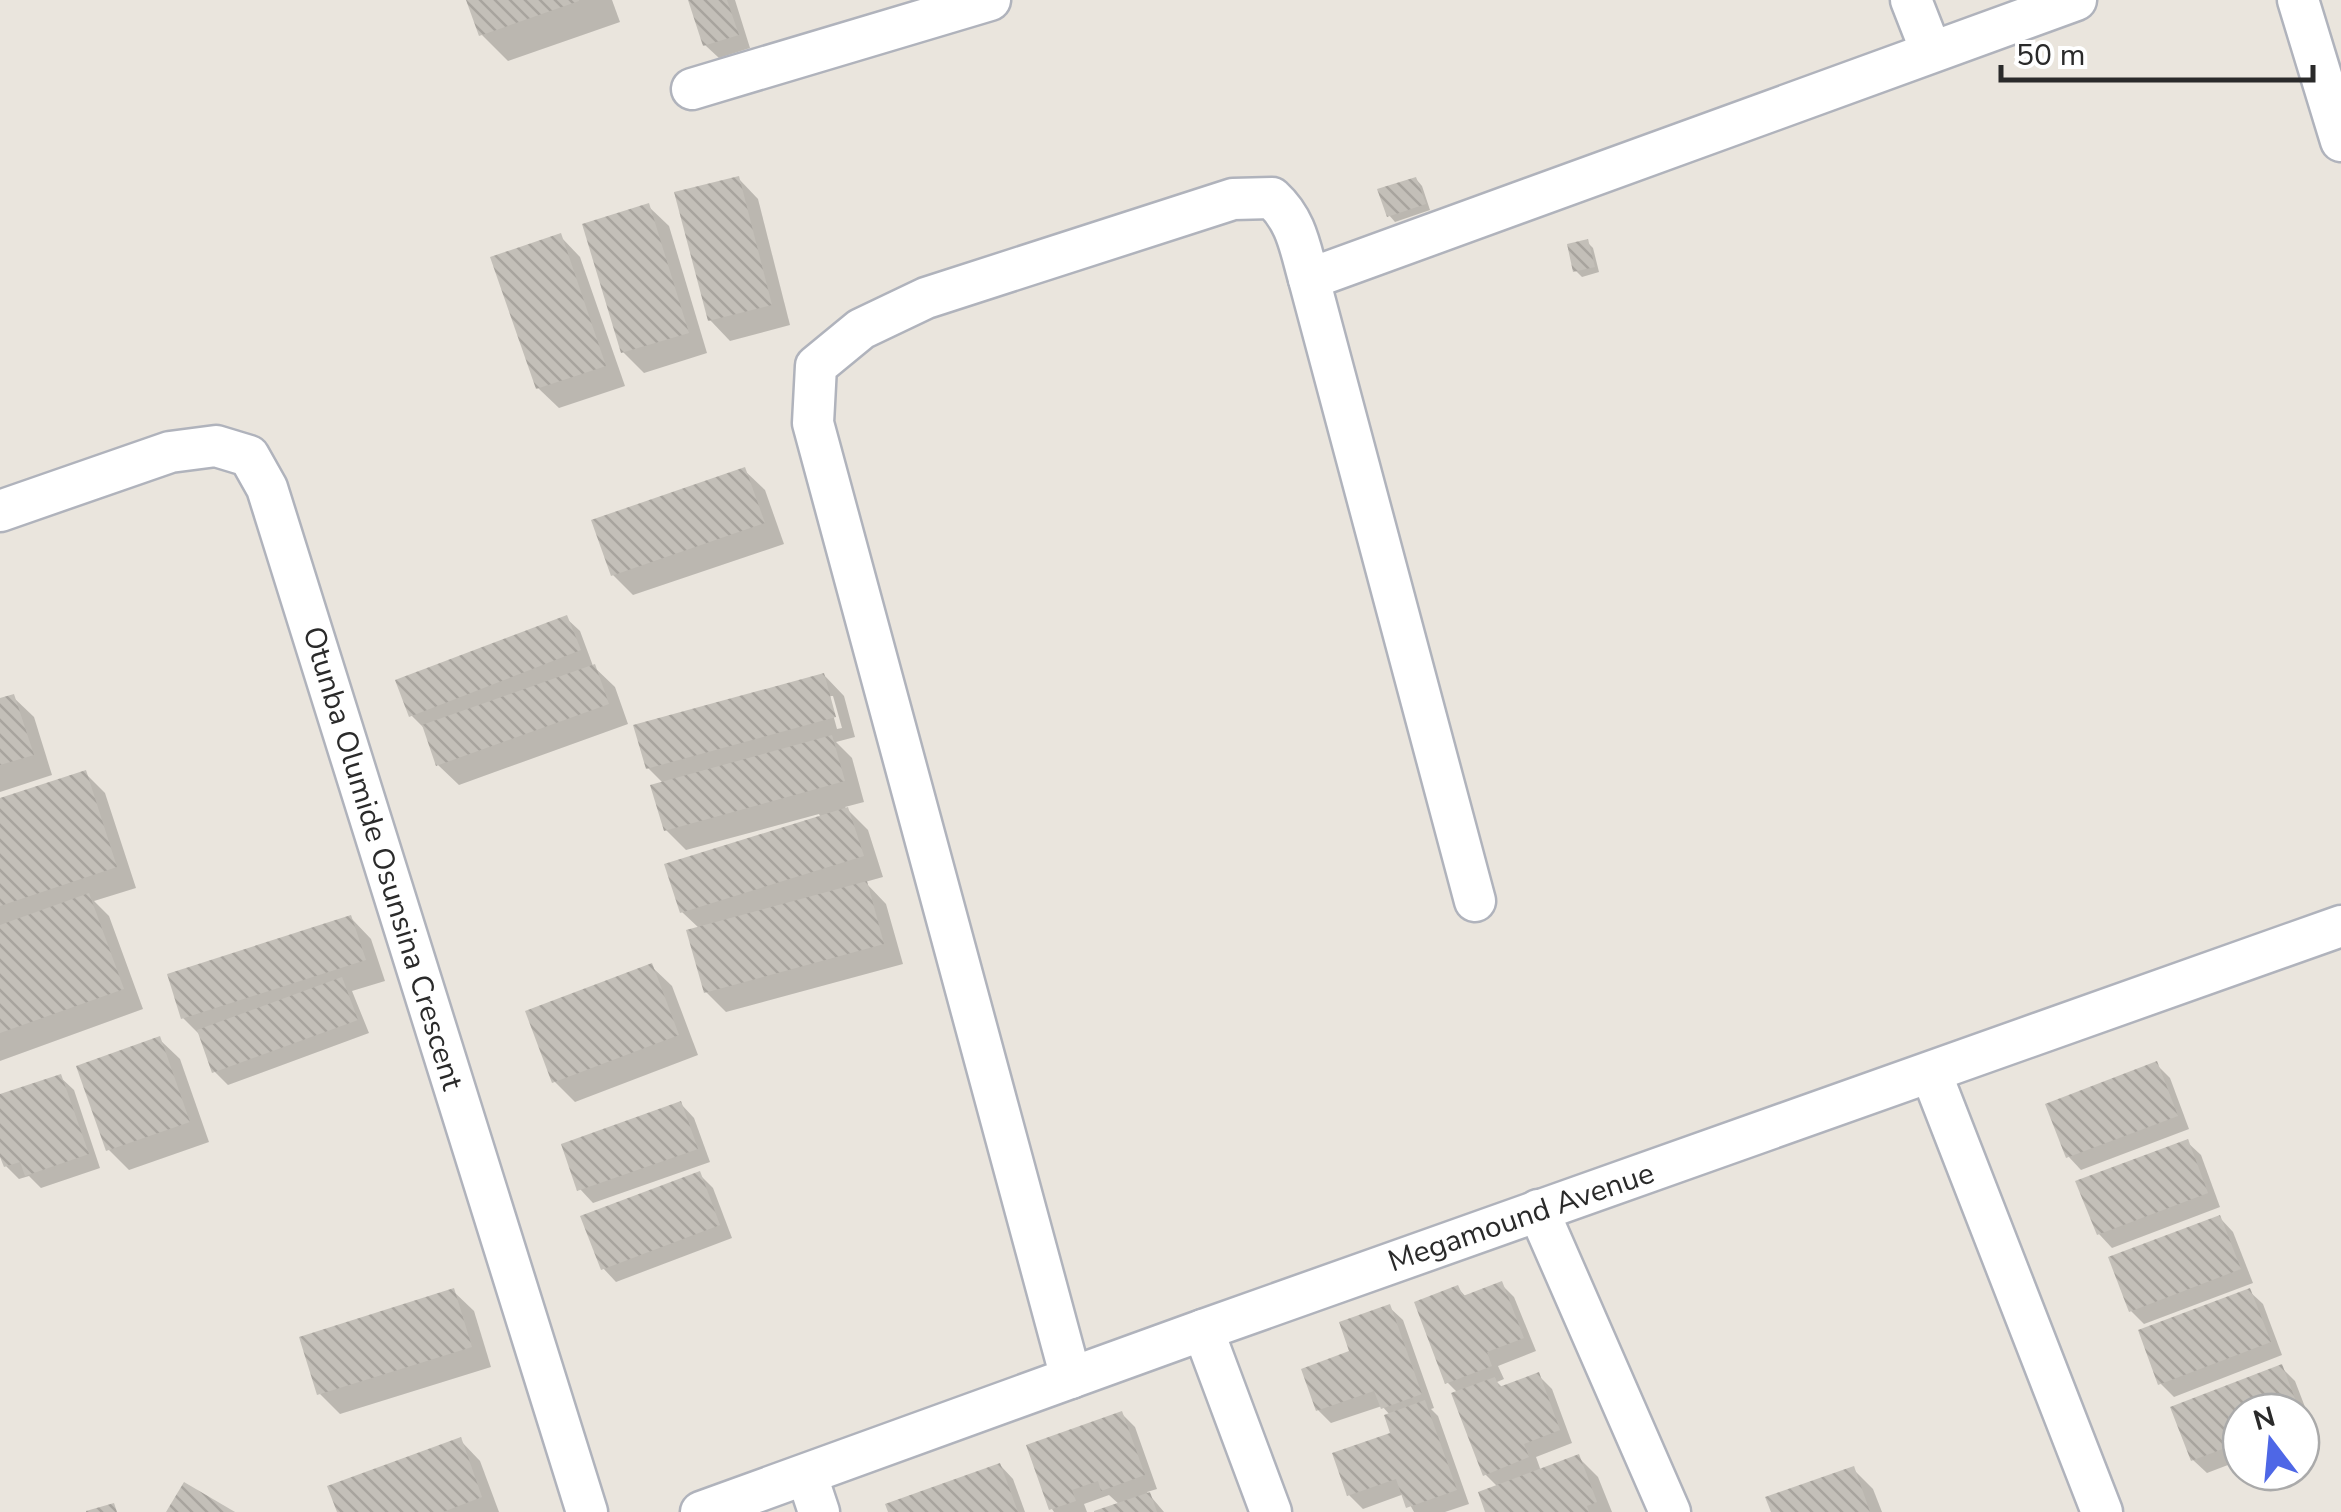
<svg xmlns="http://www.w3.org/2000/svg" width="2341" height="1512" font-family="'Nunito Sans',sans-serif">
	<defs>
		<pattern id="building-back-hatch" width="6" height="6" patternUnits="userSpaceOnUse" patternTransform="scale(2.5)"><rect width="6" height="6" fill="#c3bfb8"/><path d="M-1 5l2 2M0 0l6 6M5-1l2 2" fill="none" stroke="#a8a49e"/></pattern>
	</defs>
	<rect width="100%" height="100%" fill="#eae5dd"/>
	<g fill="#0003" fill-rule="evenodd">
		<path d="M469,0h143l8,22 -112,39 -27,-27z"/>
		<path d="M690,0h45l15,48 -31,10 -14,-13z"/>
		<path d="M738,178l20,21 32,126 -60,16 -20,-21z"/>
		<path d="M1416,179l6,7 8,24 -35,12 -6,-7z"/>
		<path d="M648,206l21,20 38,127 -63,20 -21,-21z"/>
		<path d="M560,236l20,21 45,129 -66,22 -21,-20z"/>
		<path d="M1587,242l6,6 6,24 -17,5 -6,-6z"/>
		<path d="M744,470l21,20 19,54 -151,51 -20,-20z"/>
		<path d="M566,618l14,13 13,35 22,21 13,37 -169,61 -21,-20 -12,-35 -15,-15z"/>
		<path d="M824,675l20,21 11,41 -19,5 16,16 12,44 -19,5 23,23 15,47 -18,5 21,22 17,60 -177,48 -20,-20 -6,-63 -18,-17 139,-94 -2,-4 -133,36 -20,-20 -2,-46 -16,-16zM828,696h5l9,32 -5,1z"/>
		<path d="M13,697l21,20 18,58 -52,17v-91z"/>
		<path d="M85,773l20,20 31,95 -42,13 15,15 34,93 -143,52v-261z"/>
		<path d="M351,918l20,21 14,42 -33,10 17,42 -141,52 -14,-14 -12,-34 -19,-19z"/>
		<path d="M651,966l21,20 26,69 -123,47 -21,-21z"/>
		<path d="M159,1039l21,20 29,83 -80,28 -20,-20z"/>
		<path d="M2156,1064l14,14 19,51 -108,41 -13,-14z"/>
		<path d="M60,1077l14,13 26,78 -59,20 -12,-12 -10,3 -13,-13 -6,-16v-53z"/>
		<path d="M681,1104l13,14 16,44 -117,41 -13,-14z"/>
		<path d="M2187,1142l14,13 19,52 -108,41 -13,-14z"/>
		<path d="M699,1174l14,14 19,50 -116,44 -13,-14z"/>
		<path d="M2220,1218l13,14 20,51 -109,41 -13,-13z"/>
		<path d="M1501,1284l13,13 22,54 -38,15 6,13 -7,3 6,6 35,-13 14,14 20,54 -36,14 5,14 37,-14 20,20 14,35h-124l10,-25 -13,-13 -27,-81 -10,-10 10,-95 8,9z"/>
		<path d="M453,1291l21,20 17,56 -151,47 -20,-20z"/>
		<path d="M2249,1291l14,13 19,51 -108,42 -14,-14z"/>
		<path d="M1389,1307l14,13 31,88 -3,1 7,7 31,88 -24,8h-31l-10,-18 -41,15 -14,-14 45,-61 -4,-19 -8,-9 -51,17 -13,-13 35,-58z"/>
		<path d="M2281,1367l14,14 20,52 -14,5v-26h-60v48l-34,13 -14,-13z"/>
		<path d="M1122,1414l13,13 22,62 -10,3 17,20h-64l20,-7 -11,-10 -25,9 3,8h-33l-2,-3z"/>
		<path d="M460,1440l20,21 19,51h-160z"/>
		<path d="M1000,1465l13,14 12,33h-134z"/>
		<path d="M1853,1469l20,20 9,23h-109z"/>
	</g>
	<g fill="url(#building-back-hatch)">
		<path d="M466,0h113v1l-100,35z"/>
		<path d="M688,0h39l12,35 -36,11z"/>
		<path d="M739,176l33,129 -64,16 -34,-129z"/>
		<path d="M1416,177l10,27 -39,13 -10,-28z"/>
		<path d="M649,203l40,130 -68,20 -39,-129z"/>
		<path d="M561,233l45,133 -70,23 -46,-132z"/>
		<path d="M1588,239l7,28 -22,5 -6,-28z"/>
		<path d="M745,467l20,56 -154,53 -20,-56z"/>
		<path d="M567,615l14,35 -172,67 -14,-37z"/>
		<path d="M595,664l14,40 -173,62 -14,-41z"/>
		<path d="M824,673l12,44 -190,52 -13,-44z"/>
		<path d="M14,694l20,61 -34,10v-67z"/>
		<path d="M832,735l13,46 -181,50 -14,-46z"/>
		<path d="M86,770l31,97 -117,39v-108z"/>
		<path d="M848,807l16,49 -184,57 -16,-49z"/>
		<path d="M867,881l17,63 -180,49 -18,-63z"/>
		<path d="M89,893l35,96 -124,44v-108z"/>
		<path d="M351,915l15,45 -185,59 -14,-45z"/>
		<path d="M652,963l27,72 -127,48 -27,-72z"/>
		<path d="M342,977l16,43 -146,53 -15,-43z"/>
		<path d="M160,1036l30,86 -84,29 -30,-85z"/>
		<path d="M2157,1061l21,55 -112,42 -21,-54z"/>
		<path d="M61,1074l28,80 -64,22 -5,-14 -16,5 -4,-10v-63z"/>
		<path d="M681,1101l17,48 -121,42 -16,-47z"/>
		<path d="M2188,1139l20,54 -111,42 -22,-54z"/>
		<path d="M700,1171l20,54 -119,45 -21,-54z"/>
		<path d="M2220,1215l21,54 -112,43 -21,-55z"/>
		<path d="M1502,1281l22,57 -37,14 5,14 -47,18 -31,-82 44,-17 5,11z"/>
		<path d="M454,1288l18,59 -155,48 -18,-58z"/>
		<path d="M2250,1288l21,54 -113,43 -20,-55z"/>
		<path d="M1390,1304l32,90 -41,15 -7,-18 -58,20 -15,-42 48,-18 -10,-29z"/>
		<path d="M2282,1364l18,48h-59v30l-50,19 -21,-54z"/>
		<path d="M1539,1372l21,58 -36,14 5,13 -46,19 -32,-83 44,-16 4,10z"/>
		<path d="M1425,1400l32,90 -51,18 -10,-29 -49,17 -15,-43 58,-20 -6,-18z"/>
		<path d="M1122,1411l23,64 -44,16 -3,-10 -26,9 4,11 -27,9 -23,-65z"/>
		<path d="M461,1437l21,60 -39,15h-106l-10,-26z"/>
		<path d="M1579,1454l18,48 -10,4 2,6h-104l-7,-20z"/>
		<path d="M1000,1463l18,49h-130l-3,-8z"/>
		<path d="M1854,1466l16,46h-99l-6,-15z"/>
		<path d="M184,1482l51,30h-69z"/>
		<path d="M1150,1492l7,20h-63v-1z"/>
		<path d="M114,1503l3,9h-31v-1z"/>
	</g>
	<g fill="none" stroke-linecap="round" stroke-linejoin="round">
		<defs>
			<g id="minor">
				<path d="M1911,0l20,51"/>
				<path d="M2298,0l43,141"/>
				<path d="M692,89l298,-89"/>
				<path d="M1309,279l166,622"/>
				<path d="M0,511l170,-59 46,-6 33,10 18,32 320,1024"/>
				<path d="M1931,1073l171,439"/>
				<path d="M1538,1210l132,302"/>
				<path d="M1203,1330l68,182"/>
				<path d="M1071,1378l-258,-955 3,-57 45,-37 65,-31 307,-99 39,-1c25,23 28,50 37,81l767,-279"/>
				<path d="M807,1476l12,36"/>
				<path d="M701,1512l502,-182 1138,-404"/>
			</g>
		</defs>
		<use href="#minor" stroke="#b0b3bc" stroke-width="45"/>
		<use href="#minor" stroke="#fff" stroke-width="40"/>
	</g>
	<g text-anchor="middle" stroke-width="8" stroke-linejoin="round" paint-order="stroke">
		<g font-size="30" fill="#2a2a2a" stroke="#fff">
			<text transform="translate(383 858) rotate(73)" y="10">Otunba Olumide Osunsina Crescent</text>
			<text transform="translate(1521 1217) rotate(-19)" y="10">Megamound Avenue</text>
		</g>
	</g>
	<g transform="translate(2271 1442) rotate(344)"><circle r="48" fill="#ffffff" stroke="#aaaaaa" stroke-width="2.5"/>
	<path d="M0-8L18 38L0 25L-18 38Z" fill="#4e67e6"/>
	<text y="-15" font-size="28" font-weight="bold" text-anchor="middle" fill="#2a2a2a">N</text>
	</g>
	<path d="M2001 65v15h312v-15" fill="none" stroke="#2a2a2a" stroke-width="5"/>
	<text x="2016" y="65" font-size="30" fill="#2a2a2a" stroke="#ffffff" stroke-width="8" paint-order="stroke">50 m</text>
</svg>
